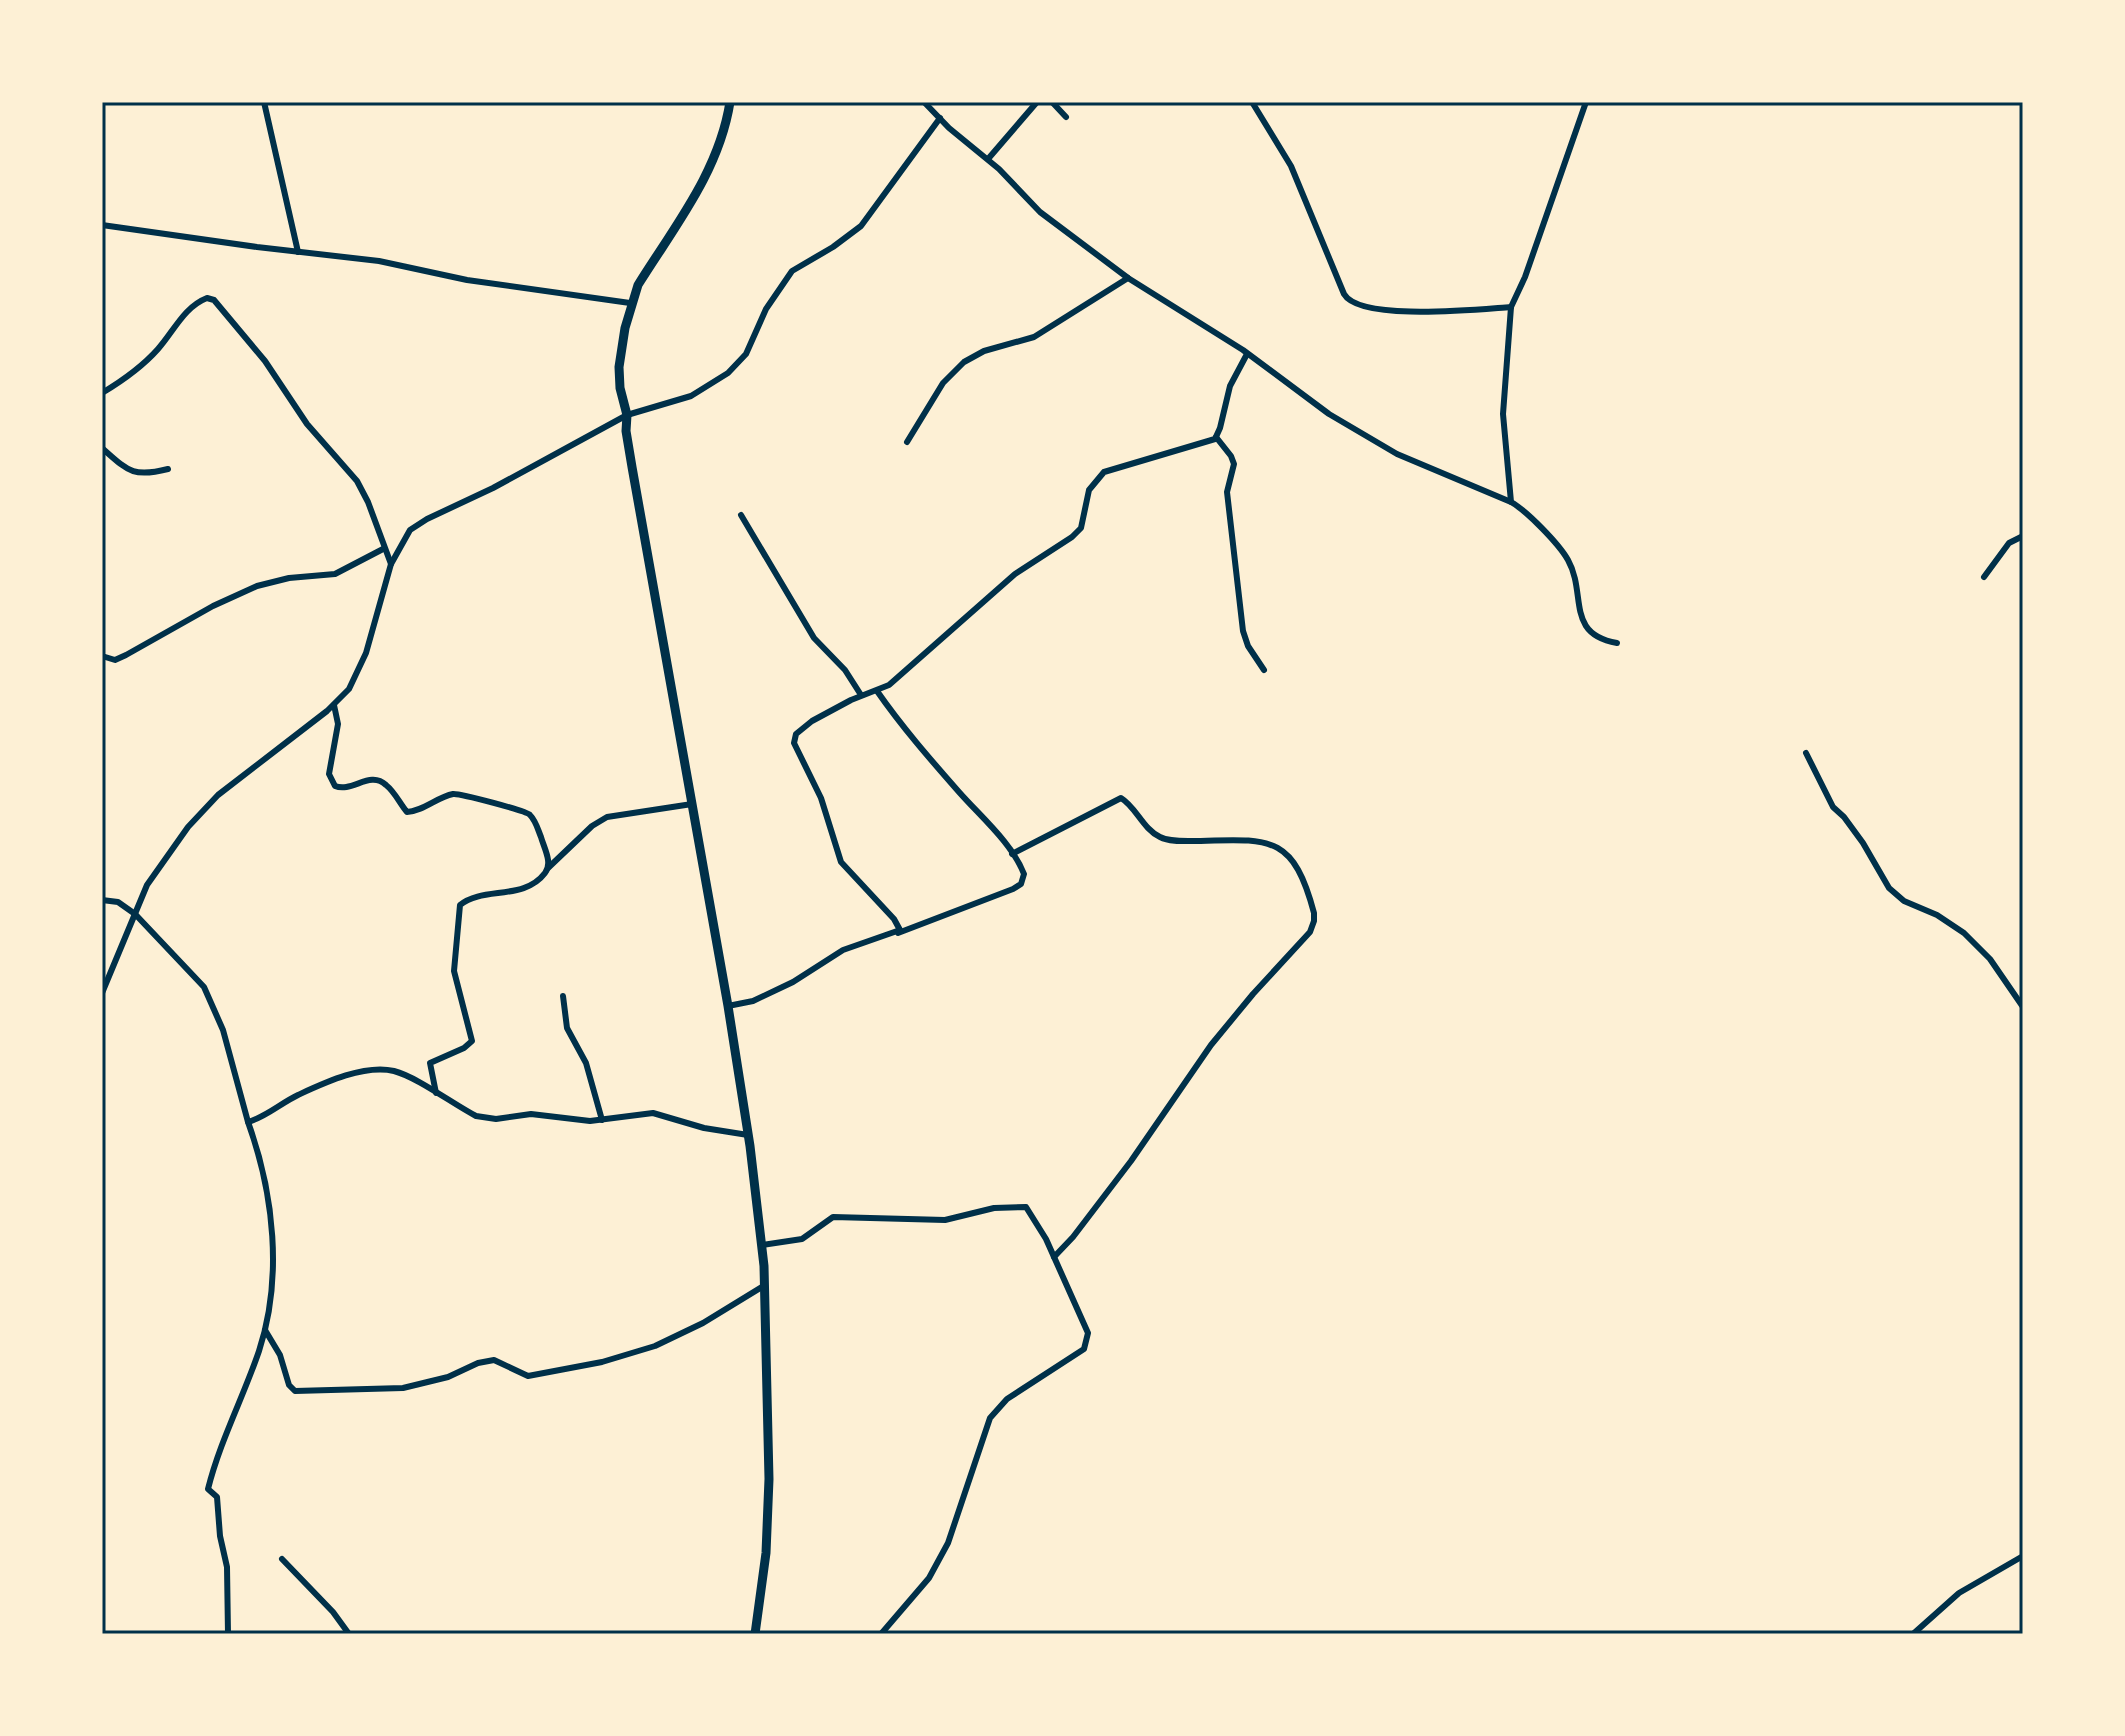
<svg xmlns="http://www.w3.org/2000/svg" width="2125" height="1736" font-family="'Varela Round',sans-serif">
	<rect width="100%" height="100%" fill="#fdf0d5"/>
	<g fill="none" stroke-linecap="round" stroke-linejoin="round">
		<g stroke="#003049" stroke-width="6">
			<path d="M264,102l34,150"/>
			<path d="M924,102l25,26 50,41 41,43 88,66 115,72 86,64 68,40 114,48"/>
			<path d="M1052,102l14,15"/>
			<path d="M1252,102l39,64 53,128c16,28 136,15 167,13"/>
			<path d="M1586,102l-61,175 -14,30 -8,107 8,88c16,9 48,42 57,58 19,34 -3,74 49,83"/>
			<path d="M988,159l49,-57"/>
			<path d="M102,225l155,22 122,14 88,19 163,23"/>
			<path d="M102,393c20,-12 41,-27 56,-44 16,-18 26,-42 49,-51l7,2 51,61 42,63 50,57 11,21 23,62"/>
			<path d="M1216,437l15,19 3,8 -7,28 16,139 5,15 16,24"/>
			<path d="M907,442l36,-59 21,-21 20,-11 50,-14 94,-59"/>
			<path d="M102,448c26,23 31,30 66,21"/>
			<path d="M741,515l73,123 31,32 16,25"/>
			<path d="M1984,577l25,-34 14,-7"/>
			<path d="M102,656l13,4 11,-5 87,-49 44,-20 32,-8 46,-4 48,-25"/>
			<path d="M877,691c25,36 53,68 82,101 22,25 53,51 65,82l-3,10 -8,5 -115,44"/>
			<path d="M334,705l4,19 -9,50 6,12c17,7 35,-16 51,-1 9,7 14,19 21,27 17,-1 30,-15 46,-18 6,-1 74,17 77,21 6,6 8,15 11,22 3,11 12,26 4,36 -21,28 -62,13 -85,32l-6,66 18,70 -8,7 -34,15 6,30"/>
			<path d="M1806,753l27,54 11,10 19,26 26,45 15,13 33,14 27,18 26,26 33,48"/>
			<path d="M1012,854l109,-56c15,9 22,31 39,39 10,5 24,4 36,4 74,-2 97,-7 118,72v8l-4,11 -57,62 -42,51 -80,116 -58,76 -19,20"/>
			<path d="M548,868l44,-42 15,-9 85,-13"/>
			<path d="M102,900l16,2 17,12 69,73 19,43 25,92c18,-5 33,-19 50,-27 26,-12 66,-31 96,-24 23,6 59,33 82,45l20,3 35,-5 59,7 63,-8 51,15 44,7"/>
			<path d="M102,993l45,-108 41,-58 30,-32 109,-84 22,-22 17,-36 25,-89 19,-34 17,-11 66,-31 134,-73 64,-19 37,-23 18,-19 20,-45 26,-38 41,-24 28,-21 79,-108"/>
			<path d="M563,996l4,32 19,35 16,57"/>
			<path d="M728,1006l25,-5 40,-19 50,-32 57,-20 -6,-11 -53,-57 -20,-64 -27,-55 2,-9 16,-13 39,-21 38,-15 126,-111 57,-37 9,-9 8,-38 15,-18 111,-33 5,-11 10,-42 17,-32"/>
			<path d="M762,1245l40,-6 31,-22 112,3 49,-12 32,-1 20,32 42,94 -4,16 -77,50 -17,19 -42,125 -19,35 -48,56"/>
			<path d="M265,1330l15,25 9,30 6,6 108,-3 45,-11 30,-14 16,-3 34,16 74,-14 53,-16 48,-23 62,-38"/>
			<path d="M282,1559l51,53 16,22"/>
			<path d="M228,1634l-1,-67 -7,-31 -3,-39 -9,-8c12,-48 35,-91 51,-138 24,-73 15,-157 -11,-229"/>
			<path d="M1913,1634l46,-41 64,-37"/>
		</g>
		<path stroke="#003049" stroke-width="9" d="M730,102c-11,70 -56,125 -92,183l-13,43 -6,39 1,21 7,27 -1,16 6,36 96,539 22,140 14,120 5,213 -3,74 -11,81"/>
	</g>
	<rect width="2125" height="1736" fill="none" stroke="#fdf0d5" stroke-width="208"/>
	<rect x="104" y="104" width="1917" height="1528" fill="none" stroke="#003049" stroke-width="3"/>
</svg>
